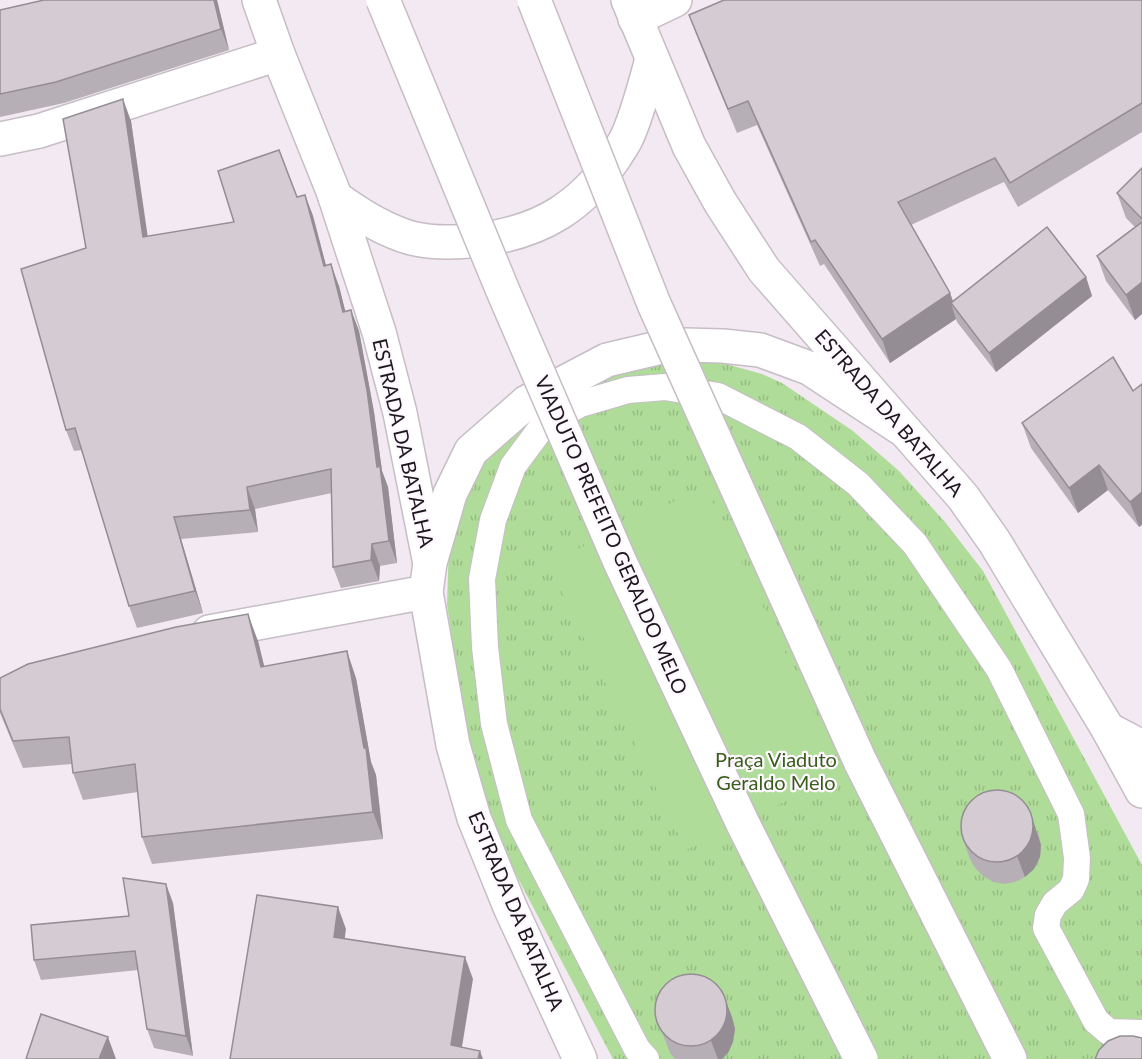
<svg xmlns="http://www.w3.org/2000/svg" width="1142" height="1059" font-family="Lato,sans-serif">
	<defs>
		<pattern id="grass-tufts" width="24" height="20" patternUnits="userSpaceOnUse" patternTransform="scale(1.5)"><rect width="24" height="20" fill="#b0dc99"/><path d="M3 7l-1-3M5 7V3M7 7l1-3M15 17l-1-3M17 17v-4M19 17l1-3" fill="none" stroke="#97bc83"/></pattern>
	</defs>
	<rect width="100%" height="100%" fill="#f3e9f2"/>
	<path fill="url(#grass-tufts)" d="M719,362l43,12 20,9 71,48 46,40 46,51 38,49 159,294v194h-529l-113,-215 -33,-104 -20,-136 2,-61 27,-86 116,-78 76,-16z"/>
	<path fill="#b0dc99" d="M705,486l138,287 -157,77 -138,-286z"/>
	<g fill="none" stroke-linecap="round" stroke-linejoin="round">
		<defs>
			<path id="service" d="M646,1059l-9,-10 -118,-229 -25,-96 -9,-77 -3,-68 11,-59 20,-54 32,-43 35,-19 48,-14 37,-3 53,9 80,41 60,47 57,60 84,125 72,145 6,44 -1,21 -5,11 -16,13 -7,12 -2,13 50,93 13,11 33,1"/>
			<g id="minor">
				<path d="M635,19l40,-19"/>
				<path d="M0,139l39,-8 239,-77"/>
				<path d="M209,632l217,-40"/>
			</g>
			<path id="secondary" d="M1108,729l34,18"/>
			<g id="primary">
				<path d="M259,0l19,54 55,137 46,141 21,81 29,146"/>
				<path d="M628,0l61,146 31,56 44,68 199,227 31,44 114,188 34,62"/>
				<path d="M335,197c23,17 48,33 76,41 25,6 48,5 73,1 58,-8 98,-33 131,-82 4,-7 9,-13 12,-20 11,-24 18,-53 25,-78"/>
				<path d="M580,1059l-70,-152 -36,-89 -21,-73 -27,-153 4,-29 20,-69 21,-43 56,-49 80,-42 55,-13 23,-2 38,1 37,4 49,18 96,63"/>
			</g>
			<path id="trunk" d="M860,761l150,298"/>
		</defs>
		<use href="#service" stroke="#c6bdc6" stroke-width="28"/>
		<use href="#minor" stroke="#c6bdc6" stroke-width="36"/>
		<use href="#secondary" stroke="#c6bdc6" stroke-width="36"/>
		<use href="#primary" stroke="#c6bdc6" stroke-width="36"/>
		<use href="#trunk" stroke="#c6bdc6" stroke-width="36"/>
		<use href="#service" stroke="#fff" stroke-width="26"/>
		<use href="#minor" stroke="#fff" stroke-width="33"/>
		<use href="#secondary" stroke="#fff" stroke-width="33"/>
		<use href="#primary" stroke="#fff" stroke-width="33"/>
		<use href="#trunk" stroke="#fff" stroke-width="33"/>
		<defs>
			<g id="trunk-bridge">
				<path d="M383,0l120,291 117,271 123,262 118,235"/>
				<path d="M534,0l120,304 206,457"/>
			</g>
		</defs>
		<use href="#trunk-bridge" stroke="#c6bdc6" stroke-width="36" stroke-linecap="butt"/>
		<use href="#trunk-bridge" stroke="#fff" stroke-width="33"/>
	</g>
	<g fill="#b6afb5">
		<path d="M44,0h173l12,50 -165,53 -64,14v-107z"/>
		<path d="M1142,0v132l-124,75 -14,-25 -93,43 39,68 3,8 133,-24 6,19 -96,76 -39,-50 -1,-3 -66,44 -66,-99 -4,2 -63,-141 -20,8 -39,-94 -9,-24z"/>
		<path d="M131,121l16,116 87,-15 63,-25 8,-2 8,21 13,50 13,20 6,25 6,-1 8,21 15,81 8,59 6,16 9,76 -17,3 -1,15 -38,7 -8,-21 -1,-74 -77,16 3,23 -77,7 22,74 -66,15 -8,-22 -47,-156 -8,1 -8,-21 20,-182z"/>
		<path d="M1142,168v146l-7,6 -29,-39 -9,-25 38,-29 -9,-9 -9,-25z"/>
		<path d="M1113,357l26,170 -31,-37 -30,23 -47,-65 -9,-25z"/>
		<path d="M258,641l6,25 92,12 15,84 5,13 7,64 -231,25 -10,-27 -4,-45 -55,8 -10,-27 -1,-9 -49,4 -23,-55v-35z"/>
		<path d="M1038,832l3,13 -1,12 -6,12 -9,8 -10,5 -11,2 -11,-2 -10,-6 -8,-8 -5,-9 -8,-22z"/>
		<path d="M173,903l20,153 -39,-8 -7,-19 -9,-59 -97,10 -7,-20 95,-44z"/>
		<path d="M732,1017l3,12 -2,13 -5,11 -6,6h-47l-5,-6 -8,-21z"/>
	</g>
	<g fill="#948e94">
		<path d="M214,0h3l12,50 -8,-21z"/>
		<path d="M123,99l8,22 20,138 -8,-22z"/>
		<path d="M305,195l8,21 19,72 -8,-22z"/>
		<path d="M331,264l8,22 12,48 -8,-22z"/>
		<path d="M1086,277l6,19 -96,76 -7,-19z"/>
		<path d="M1142,282v32l-7,6 -9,-25z"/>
		<path d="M950,293l6,17 -5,-7 5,16 -66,44 -8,-24z"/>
		<path d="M351,310l8,21 15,81 8,59 6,16 9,76 -8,-22z"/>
		<path d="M1099,465l9,25 -30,23 -9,-25z"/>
		<path d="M247,487l8,22 3,23 -8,-22z"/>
		<path d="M1142,492v33l-3,2 -9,-25z"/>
		<path d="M174,517l7,22 22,74 -8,-22z"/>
		<path d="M372,544l8,22 -1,15 -8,-21z"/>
		<path d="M248,614l10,27 13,53 -10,-27z"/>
		<path d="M347,651l9,27 15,84 5,13 7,64 -10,-27z"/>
		<path d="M1030,811l11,34 -1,12 -6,12 -9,8 -8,-21z"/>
		<path d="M166,884l7,19 20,153 -7,-20z"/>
		<path d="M338,907l8,22 -4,30 -8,-22z"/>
		<path d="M465,957l8,22 -13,80 -9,-14z"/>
		<path d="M724,996l8,21 3,12 -2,13 -5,11 -6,6h-4l-7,-18z"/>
		<path d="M108,1037l8,22h-17z"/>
		<path d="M480,1051l3,8h-5z"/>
	</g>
	<g fill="#d4cbd3" stroke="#948e94" stroke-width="1.5">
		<path d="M44,0h170l7,29 -165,53 -56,12v-84z"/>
		<path d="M724,0h418v103l-132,80 -15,-25 -97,44 52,91 -68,46 -67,-99 -4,2 -63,-141 -20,8 -39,-94z"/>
		<path d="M123,99l20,138 91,-15 -16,-51 61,-21 18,47 8,-2 19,71 7,-2 12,48 8,-2 16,80 10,77 3,-1 9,75 -17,3 -1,16 -38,7 -2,-98 -84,18 3,23 -76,7 21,74 -66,15 -54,-178 -9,2 -45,-161 65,-21 -23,-129z"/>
		<path d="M1142,168v51l-25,-26z"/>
		<path d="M1142,222v60l-16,13 -29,-39z"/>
		<path d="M1047,227l39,50 -97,76 -38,-50z"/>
		<path d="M1113,357l20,34 9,-7v108l-12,10 -31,-37 -30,23 -47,-65z"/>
		<path d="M248,614l13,53 86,-16 17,97h2l7,64 -231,25 -7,-73 -62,9 -4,-36 -56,4 -13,-32v-31l28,-14 148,-37z"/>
		<circle cx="997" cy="826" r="36"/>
		<path d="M123,878l43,6 20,152 -39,-7 -12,-78 -101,9 -3,-35 98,-9z"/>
		<path d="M257,895l81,12 -4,30 131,20 -14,88 29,6 -2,8h-248z"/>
		<circle cx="691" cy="1010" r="36"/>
		<path d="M41,1014l67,23 -9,22h-73z"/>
		<path d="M1120,1036h13l9,2v21h-47l4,-9 9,-9z"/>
	</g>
	<g text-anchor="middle" stroke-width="4.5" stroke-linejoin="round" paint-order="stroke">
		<g font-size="20" fill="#1b181b" stroke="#fff7ff">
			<text transform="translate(889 413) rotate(49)" y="7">ESTRADA DA BATALHA</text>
			<text transform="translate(403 443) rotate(77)" y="7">ESTRADA DA BATALHA</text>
			<text transform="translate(611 535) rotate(66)" y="7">VIADUTO PREFEITO GERALDO MELO</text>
			<text transform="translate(516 911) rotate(67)" y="7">ESTRADA DA BATALHA</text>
		</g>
		<g font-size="20" fill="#375f1b" stroke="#fff7ff">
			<text x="776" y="767">Praça Viaduto<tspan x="776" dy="23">Geraldo Melo</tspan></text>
		</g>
	</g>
</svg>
